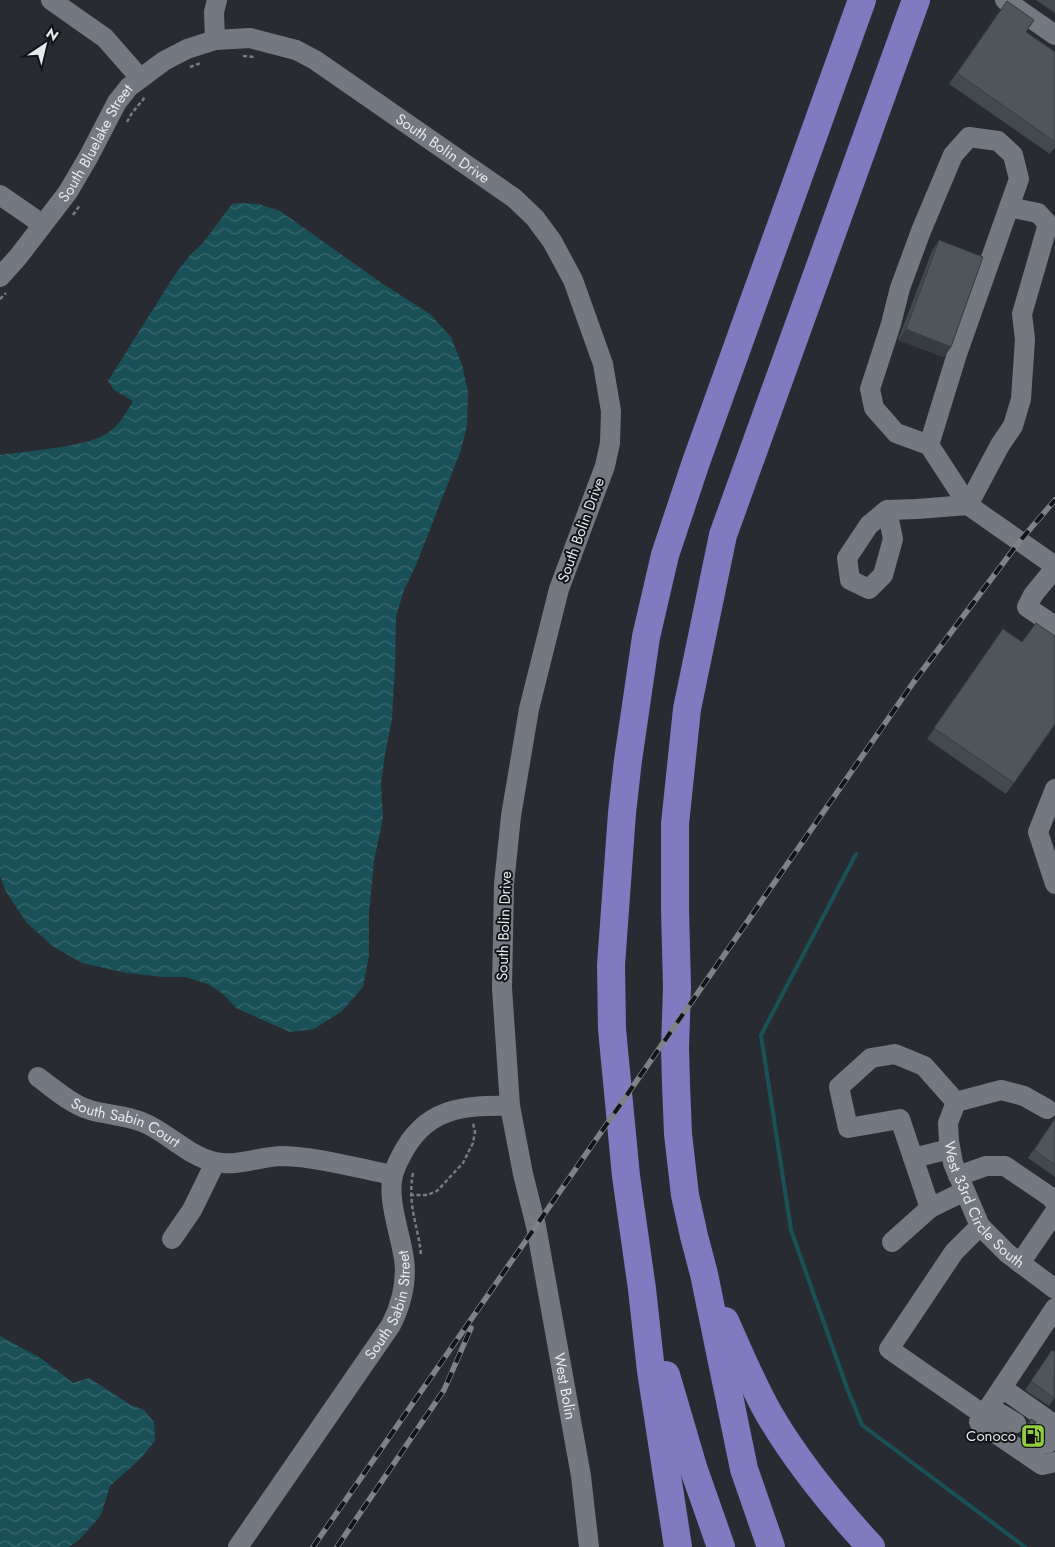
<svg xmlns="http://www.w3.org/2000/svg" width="1055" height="1547" font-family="Jost,sans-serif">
	<defs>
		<pattern id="water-waves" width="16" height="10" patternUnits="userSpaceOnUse" patternTransform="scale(1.25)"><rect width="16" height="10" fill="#1a5058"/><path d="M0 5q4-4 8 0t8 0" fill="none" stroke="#3b6970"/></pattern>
	</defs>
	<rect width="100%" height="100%" fill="#282c32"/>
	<g fill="url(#water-waves)">
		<path d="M240,203l18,1 22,7 103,73 47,30 21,23 11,28 6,26 -1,35 -6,24 -45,115 -12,25 -8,26 -1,50 -3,53 -7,35 -4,30 2,34 -9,43 -5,51v43l-6,32 -21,24 -28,18 -24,3 -54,-24 -13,-14 -15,-10 -23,-7h-22l-36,-4 -45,-10 -28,-16 -27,-24 -21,-31 -6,-16v-421c26,-4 86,-8 106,-21 13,-8 20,-21 27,-33l-19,-11 -6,-9 66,-105 16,-21 13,-12 29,-39z"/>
		<path d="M0,1336l42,23 31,24 16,-5 42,27 13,5 10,12 1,19 -15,18 -30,27 -9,29 -22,25 -10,7h-69z"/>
	</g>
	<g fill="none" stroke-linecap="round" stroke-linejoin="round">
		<path stroke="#1a5058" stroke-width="4" d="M856,854l-95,181 30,195 56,158 15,37 163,122"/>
		<g stroke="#787c81" stroke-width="2.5" stroke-dasharray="4 2.5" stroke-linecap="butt">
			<path d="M243,56l12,1"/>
			<path d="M190,67l11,-4"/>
			<path d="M127,122l5,-9 14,-17"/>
			<path d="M73,215l7,-10"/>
			<path d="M0,299l6,-6"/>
			<path d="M413,1173c-6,33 5,51 8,82"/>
			<path d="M410,1195h17l10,-4 26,-28 10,-20 2,-11 -2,-9"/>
		</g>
		<g stroke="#747880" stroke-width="20">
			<path d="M51,0l54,38 35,40"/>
			<path d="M1005,0l50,35"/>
			<path d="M215,40l-1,-28 3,-12"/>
			<path d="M0,195l42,29"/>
			<path id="s1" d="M0,277l18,-20 50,-65 21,-36 28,-54 12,-15 35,-26 23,-12 28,-9 35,-2 46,12 19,10 199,138 21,20 17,23 21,39 30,84 8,47 -1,32 -5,23 -46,123 -30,120 -18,107 -7,68 -2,104 8,118 13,68 13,52 45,250 8,71"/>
			<path d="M929,445l-33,-12 -22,-25 -4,-19 21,-65 9,-36 21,-57 32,-76 16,-18 29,4 15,14 6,24 -62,175 -28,91 39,60 87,61"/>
			<path d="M968,505l32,-60 13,-19 8,-27 4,-60 -3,-25 26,-90 -10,-11 -29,-6"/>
			<path d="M887,510l6,29 -10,36 -14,14 -19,-9 -3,-22 22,-33 18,-15 30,-1 51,-4"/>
			<path d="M1055,568l-22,27 -6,12 28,19"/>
			<path d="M1055,789l-17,43 17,52"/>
			<path id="s2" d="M38,1077c16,12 33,27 52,33 17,5 35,5 52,12 24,9 47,35 73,40 22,5 46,-6 68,-6 35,1 74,12 109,19"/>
			<path d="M956,1102l-32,-36 -29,-12 -24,4 -32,29 9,41 52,-9 30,89 35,-17"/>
			<path id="s3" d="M956,1102l-8,21 1,18 4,22 27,63 27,27 48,36"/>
			<path d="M956,1102l45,-12 23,6 23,13"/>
			<path d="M913,1158l37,-9"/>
			<path d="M958,1176l28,-10h19l47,32 3,5"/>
			<path d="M980,1226l-26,26 -65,97 95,66"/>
			<path d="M172,1239l20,-29 23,-47"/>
			<path d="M892,1242l38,-34"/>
			<path d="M1020,1263l35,-51"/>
			<path d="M1002,1388l53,37"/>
			<path d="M988,1408l-9,14 63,43 13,-3"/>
			<path d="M1016,1423l-27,-16 66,-99"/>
			<path d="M1039,1445l9,-2 -5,-10"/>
			<path id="s4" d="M238,1547l153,-222c10,-20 16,-44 13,-66 -3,-20 -10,-40 -12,-60 -2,-18 1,-28 9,-43 24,-48 61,-51 109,-50"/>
		</g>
		<g stroke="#807ac0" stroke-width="28">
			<path d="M725,1321c14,31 27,63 44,93 28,48 64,92 102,133"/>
			<path d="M666,1375l27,92 28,80"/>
			<path d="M678,1547l-27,-176 -9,-82 -16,-113 -14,-147 -1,-64 11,-152 6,-53 18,-123 19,-82 31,-93 166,-462"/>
			<path d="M771,1547l-27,-78 -40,-195 -10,-38 -9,-41 -7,-61 -2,-50 -1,-36 2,-61 -2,-78v-85l12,-115 36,-174 193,-535"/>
		</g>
		<defs>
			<g id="rail">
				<path d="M313,1547l600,-864 106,-141 36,-42"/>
				<path d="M337,1547l107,-157 27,-62"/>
			</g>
		</defs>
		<use href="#rail" stroke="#7f8287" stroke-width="5.5"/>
		<use href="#rail" stroke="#131417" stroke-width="4" stroke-dasharray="11" stroke-linecap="butt"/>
	</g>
	<g fill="#434a4e">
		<path d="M1036,0h19v13z"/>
		<path d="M1007,1l19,31 29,20v95l-5,7 -101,-70z"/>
		<path d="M939,240l12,107 -7,10 -46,-17 34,-89z"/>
		<path d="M1003,629l19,13 33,82 -49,70 -79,-55z"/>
		<path d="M1055,1118v59l-27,-19z"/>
		<path d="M1052,1350l3,47 -6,9 -24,-16z"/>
		<path d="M1031,1419l3,14 -6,8 -5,-3 6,-17z"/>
	</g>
	<path fill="#373c40" d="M906,329l45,18 -7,10 -46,-17z"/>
	<g fill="#4e565b" stroke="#373c40">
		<path d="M1007,1l27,19 -8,12 29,20v90l-98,-69z"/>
		<path d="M939,240l44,17 -32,90 -45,-18z"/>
		<path d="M1036,623l19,13v88l-41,59 -80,-55 69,-99 19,13z"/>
		<path d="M1055,1119v46l-21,-15z"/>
		<path d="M1052,1350l3,2 -1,46 -23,-17z"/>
		<path d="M1031,1419l5,3 -3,7 1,4 -4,5 -5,-3z"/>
	</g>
	<defs>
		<symbol id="fuel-square" viewBox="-11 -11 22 22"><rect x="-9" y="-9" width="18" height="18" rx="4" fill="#90cd41" stroke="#131417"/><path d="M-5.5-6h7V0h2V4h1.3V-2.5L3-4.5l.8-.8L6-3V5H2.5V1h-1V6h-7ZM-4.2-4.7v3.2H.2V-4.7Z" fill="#111"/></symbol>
	</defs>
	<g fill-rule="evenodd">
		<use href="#fuel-square" x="1019" y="1422" width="28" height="28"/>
	</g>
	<g text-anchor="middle" stroke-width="4" stroke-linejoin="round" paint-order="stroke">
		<g font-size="15" fill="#e5e8ec" stroke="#131417">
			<text dy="5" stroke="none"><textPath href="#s1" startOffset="165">South Bluelake Street</textPath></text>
			<text dy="5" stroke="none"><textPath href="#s1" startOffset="589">South Bolin Drive</textPath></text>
			<text transform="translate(581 530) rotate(-70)" y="5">South Bolin Drive</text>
			<text transform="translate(504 926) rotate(-88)" y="5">South Bolin Drive</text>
			<text dy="5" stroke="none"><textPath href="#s2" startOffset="100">South Sabin Court</textPath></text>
			<text dy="5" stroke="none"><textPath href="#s3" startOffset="115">West 33rd Circle South</textPath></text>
			<text dy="5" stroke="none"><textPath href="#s4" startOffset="288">South Sabin Street</textPath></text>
			<text dy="5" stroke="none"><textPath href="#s1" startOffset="1910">West Bolin</textPath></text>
		</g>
		<g font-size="15" fill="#e5e8ec" stroke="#131417" text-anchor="end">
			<text x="1016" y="1441">Conoco</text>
		</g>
	</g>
	<g transform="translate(45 45) rotate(35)" stroke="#131417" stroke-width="4" paint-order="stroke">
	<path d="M0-4L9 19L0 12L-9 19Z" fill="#e5e8ec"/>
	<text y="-8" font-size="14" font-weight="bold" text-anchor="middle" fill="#e5e8ec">N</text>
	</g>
</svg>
